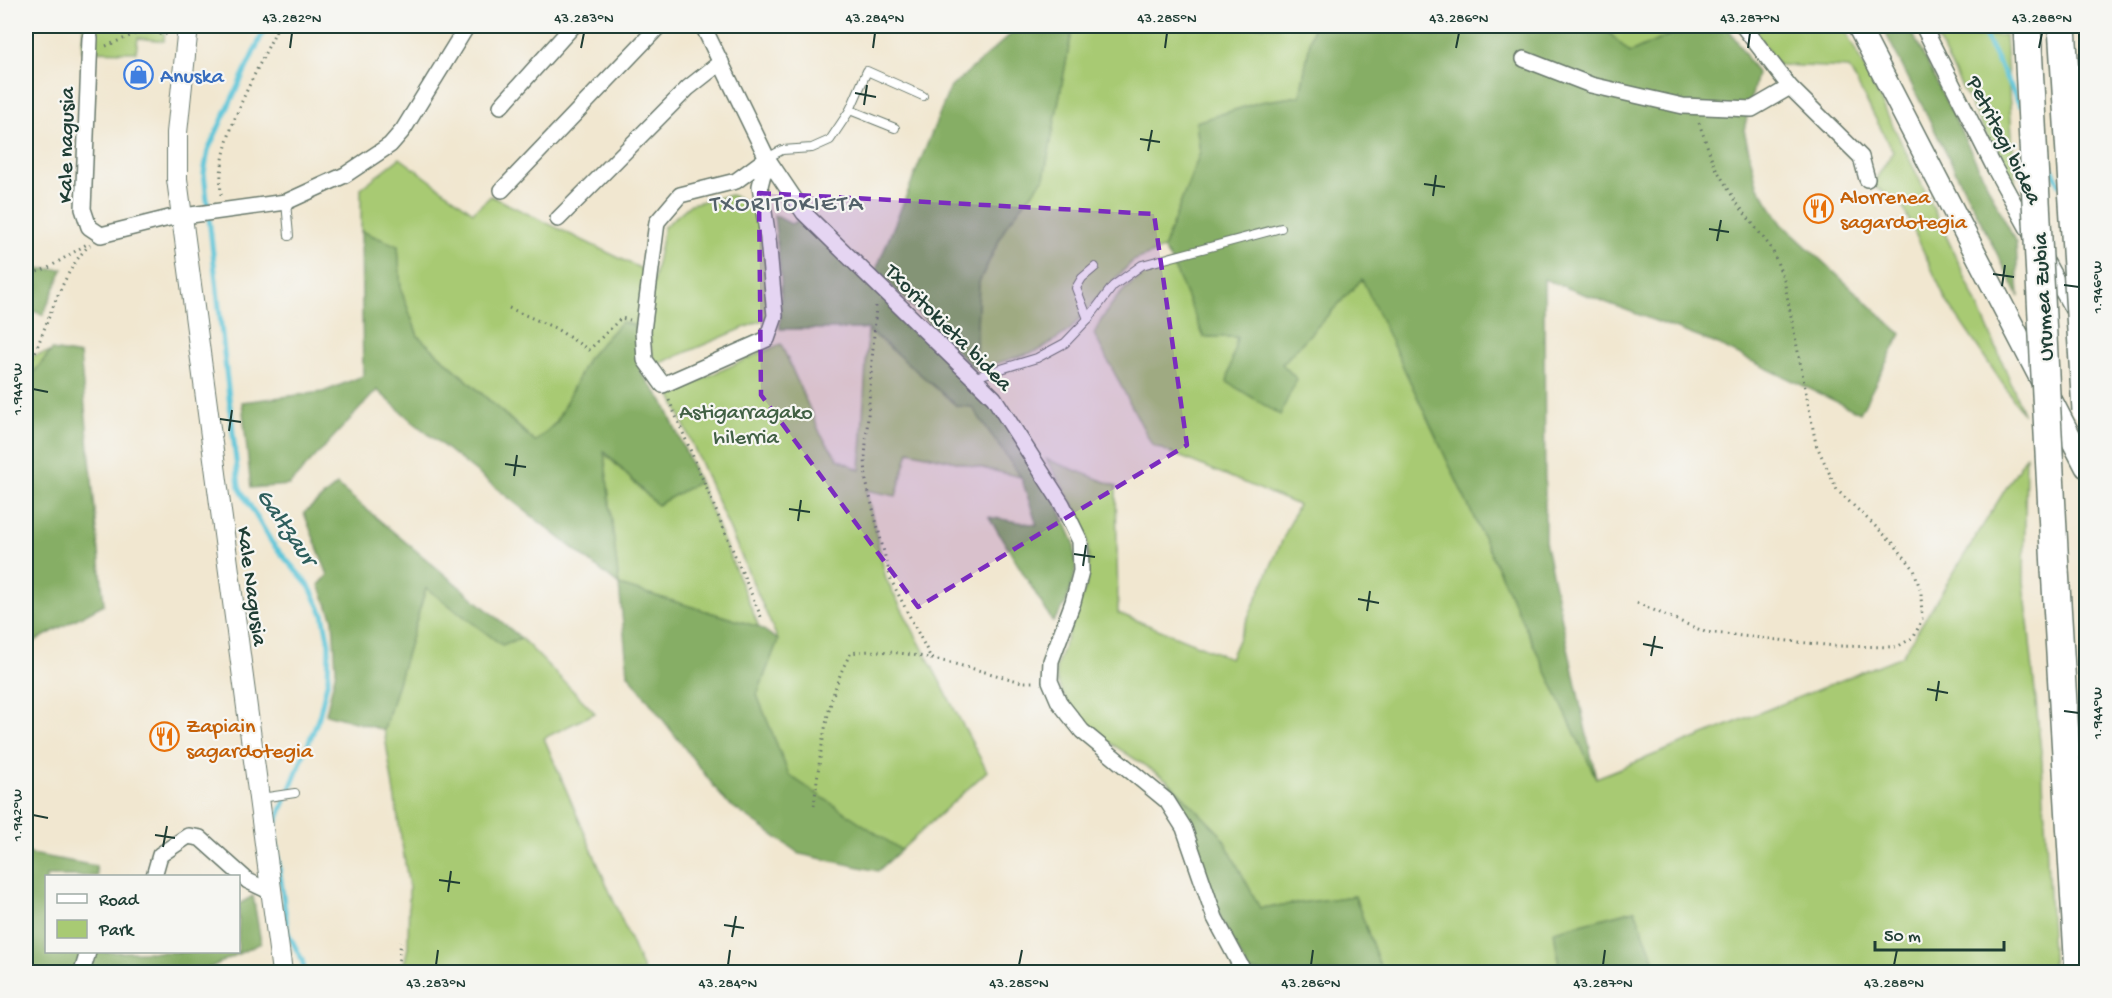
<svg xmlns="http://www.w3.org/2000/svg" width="2112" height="998" font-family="'Gochi Hand',sans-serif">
	<rect width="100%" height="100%" fill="#f6f6f2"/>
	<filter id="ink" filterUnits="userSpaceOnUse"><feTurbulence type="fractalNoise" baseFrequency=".0167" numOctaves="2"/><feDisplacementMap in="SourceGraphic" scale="12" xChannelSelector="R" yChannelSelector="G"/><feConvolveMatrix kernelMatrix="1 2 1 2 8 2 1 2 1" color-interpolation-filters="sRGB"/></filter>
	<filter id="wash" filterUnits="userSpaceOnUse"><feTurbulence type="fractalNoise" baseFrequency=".008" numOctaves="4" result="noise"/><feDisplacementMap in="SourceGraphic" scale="24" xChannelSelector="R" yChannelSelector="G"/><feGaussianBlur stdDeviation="1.35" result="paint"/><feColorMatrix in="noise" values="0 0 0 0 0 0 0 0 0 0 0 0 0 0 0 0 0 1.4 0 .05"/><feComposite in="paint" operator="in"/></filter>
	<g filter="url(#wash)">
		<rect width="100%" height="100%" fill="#f1e7d0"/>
		<g fill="#a8ca73" stroke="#648454" stroke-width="1.5">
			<path d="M83,26h82l-1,15 -26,-3 -2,14 -54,-1z"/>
			<path d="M1073,26h240l-13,70 -40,6 -64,20 4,31 -37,96 -30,12 -31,31 -32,38 -30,20 -65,20 4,-88 27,-56 38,-48z"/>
			<path d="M1602,26h87l-59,27z"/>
			<path d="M1751,26h92c65,128 128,256 181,389l-77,-113 -46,-99 -29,-18 21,-33 -44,-84 -71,-3z"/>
			<path d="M1931,26h37l8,11 29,-2 11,159z"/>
			<path d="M400,158l73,54 18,-16 155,75 -9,55 -16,-4 -34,37 -31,63 -20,20 -118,-106 -17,-46 -3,-44 -37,-15v-43z"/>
			<path d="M731,195l29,14 12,107 -116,49c-17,-42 1,-94 8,-138l27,-23z"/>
			<path d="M1172,262l32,75h33l45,27 80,-85 234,499 306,-122 124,-200 -2,125 18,181 11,210h-394l-25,-62 -80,21 6,41h-178l-27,-76 -95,12 -39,-73 -54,-55 -69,-45 -30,-32 -11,-21 -1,-15 30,-81 3,-23 -2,-27 -11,-27 -30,-50 70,27 2,127 112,45 68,-153 -146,-60 -58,-111c19,-39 37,-56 78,-72z"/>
			<path d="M868,329l89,77h15l49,71 -112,-26 -13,45 -30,-6 20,89 101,192 -86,79 -112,-75 -32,-80 21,-55 -108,-247 111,-49 40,91 17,24 22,11z"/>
			<path d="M50,352l-24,30v-25z"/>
			<path d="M604,453l53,52 42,-23 60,145 -140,-42z"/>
			<path d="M426,588l76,57 19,-7 74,75 -51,25 100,234h-242l6,-24 1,-60 -25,-158z"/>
		</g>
		<g fill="#86ae65" stroke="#52764c" stroke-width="1.5">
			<path d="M1020,26h53l-29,152 -38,48 -27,56 -4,88 -99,-100 74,-182z"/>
			<path d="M1313,26h289l28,27 59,-27h38l30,47 -13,57 13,55 25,39 119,110 -41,79 -146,-70 -170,-64 1,262 51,237 -234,-499 -80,85 15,15 -17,36 -53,-33 10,-45h-33l-32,-75 -9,-13 37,-96 -4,-31 64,-20 40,-6z"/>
			<path d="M1882,26h27l107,217 3,54z"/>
			<path d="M774,215l17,9 11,-5 189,183 66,102 17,39 2,28 -10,32 -13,19 -64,-105 48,8 -16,-48 -49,-70 -15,-1 -89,-77h-88l1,-48z"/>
			<path d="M361,231l37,15 3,44 17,46 117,106 22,-20 30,-63 34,-37 16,4 4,47 22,28 36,81 -42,23 -53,-54 15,134 140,42 19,13 -21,55 32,80 112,75 -23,21 -78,-17 -74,-52 -98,-128 -9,-89 -206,-163 -36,-32 -88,95 -38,3 -9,-86 81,-10 40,-16z"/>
			<path d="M26,269h37l-20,46 -17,-7z"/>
			<path d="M52,350l28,5 24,249 -78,42v-264z"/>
			<path d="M337,485l184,153 -19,7 -76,-57 -42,142 -58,-16 10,-44 -3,-51 -14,-34 9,-10 -24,-62z"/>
			<path d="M1167,780l54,55 39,73 95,-12 27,76h-133l-28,-53 -30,-90z"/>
			<path d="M26,853l70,13 1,10h-51v76h36l-6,20h-50z"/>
			<path d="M253,896l8,47 -60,29h-113l7,-20h143l1,-48z"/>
			<path d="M1635,910l24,62h-99l-6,-41z"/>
		</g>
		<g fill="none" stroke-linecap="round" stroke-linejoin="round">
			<g stroke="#5cc5d8" stroke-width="5">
				<path d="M266,26l-58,124 -4,23 35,314 33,56 37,43 14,28 6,30 -1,35 -9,38 -45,111 14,105 14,27 3,12"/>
				<path d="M1980,26l40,79"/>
				<path d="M2044,153l16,32"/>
			</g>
		</g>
	</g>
	<g filter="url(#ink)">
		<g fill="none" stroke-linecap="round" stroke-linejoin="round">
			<defs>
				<g id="service">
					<path d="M850,110l17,-39 56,25"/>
					<path d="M767,158l15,-8 30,-2 18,-8 20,-30 45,18"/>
					<path d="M286,202l3,34"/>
					<path d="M1088,319l-12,-31 6,-10 13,-11"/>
					<path d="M975,377l62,-19 28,-15 23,-24 25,-33 29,-21 139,-37"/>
					<path d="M261,798l34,-5"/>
				</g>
				<g id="minor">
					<path d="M703,26l64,132 37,55 190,185 68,106 18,37 1,30 -8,31 -22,59 -1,20 9,21 23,29 85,70 17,27 31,90 29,54"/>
					<path d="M1743,26l47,61 71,70 6,22"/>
					<path d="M1923,26l72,143 79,143"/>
					<path d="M90,38l-7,171 6,18 12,8 68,-17 117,-16 59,-27 45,-30 13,-15 64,-104"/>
					<path d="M1524,59l67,26 92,21 69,3 38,-22"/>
					<path d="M501,106l72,-80"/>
					<path d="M767,158l-7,28 8,52 7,78 -8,23 -104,46 -18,-25 -2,-29 14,-109 23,-27 56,-14z"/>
					<path d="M502,190l157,-164"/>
					<path d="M558,219l130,-131 33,-26"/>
					<path d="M154,876l6,-21 28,-19 12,2 48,43 23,11"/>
					<path d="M82,972l6,-20"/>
				</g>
				<path id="tertiary" d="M188,26l-11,107v46l105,793"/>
				<path id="secondary" d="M1858,26l228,441"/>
				<path id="motorway" d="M2055,569l24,403"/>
			</defs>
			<use href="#service" stroke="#68786b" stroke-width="10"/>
			<use href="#minor" stroke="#68786b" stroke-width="18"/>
			<use href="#tertiary" stroke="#68786b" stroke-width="22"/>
			<use href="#secondary" stroke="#68786b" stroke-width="24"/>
			<use href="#motorway" stroke="#68786b" stroke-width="30"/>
			<g stroke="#68786b" stroke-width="3" stroke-dasharray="1.5 4.5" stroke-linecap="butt">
				<path d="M106,46l46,-19 6,7h11"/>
				<path d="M221,195c-5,-57 34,-118 57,-169"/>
				<path d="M26,276l22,-8 39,-24"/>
				<path d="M876,306l-11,151 1,24 25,99 41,80"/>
				<path d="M509,308l46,20 34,22 32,-32 9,2"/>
				<path d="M33,357c14,-32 31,-90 57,-112"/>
				<path d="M669,400l93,219"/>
				<path d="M1637,603l68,29 130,14 62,1 17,-10 8,-18 -1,-26 -7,-24 -21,-26 -56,-53 -21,-46 -32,-164 -12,-31 -36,-47 -22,-37 -15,-42"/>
				<path d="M814,806c5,-45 13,-115 37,-153 46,-9 124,17 171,29h13"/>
				<path d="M397,972l4,-30"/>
			</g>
			<use href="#service" stroke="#fff" stroke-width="8"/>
			<use href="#minor" stroke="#fff" stroke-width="15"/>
			<use href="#tertiary" stroke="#fff" stroke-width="20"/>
			<use href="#secondary" stroke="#fff" stroke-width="21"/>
			<use href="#motorway" stroke="#fff" stroke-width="27"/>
			<defs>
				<g id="motorway-bridge">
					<path d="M2027,26l28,543"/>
					<path d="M2062,26l24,384"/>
				</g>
			</defs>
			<use href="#motorway-bridge" stroke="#68786b" stroke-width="30" stroke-linecap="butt"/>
			<use href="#motorway-bridge" stroke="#fff" stroke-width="27"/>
		</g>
	</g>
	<path fill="#7b2cbf" fill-opacity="0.2" stroke="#7b2cbf" stroke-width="4.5" stroke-dasharray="12 8" stroke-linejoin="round" d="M759,193l395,21 33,231 -269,162 -157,-212z"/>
	<path fill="none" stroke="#1f3d34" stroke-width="2" d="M290,48l2,-15M581,48l3,-15M873,48l2,-15M1165,48l2,-15M1456,48l3,-15M1748,48l2,-15M2039,48l3,-15M855,93l21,4M864,105l3,-20M1140,139l20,3M1148,151l4,-21M1424,184l21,3M1433,196l3,-21M1709,229l20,3M1717,241l4,-21M1993,274l21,3M2064,285l15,2M2002,286l3,-21M33,389l15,3M220,419l21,3M229,431l3,-21M505,464l21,3M514,476l3,-21M789,509l21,3M798,521l3,-21M1074,554l21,3M1083,566l3,-21M1358,599l21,4M1367,611l3,-20M1643,644l20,4M1651,656l4,-20M1927,689l21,4M1936,701l3,-20M2064,711l15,2M33,815l15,3M155,835l20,3M163,847l4,-21M439,880l21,3M448,892l3,-21M724,925l20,3M732,937l4,-21M436,965l2,-15M728,965l2,-15M1019,965l3,-15M1311,965l2,-15M1603,965l2,-15M1894,965l3,-15"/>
	<defs>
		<symbol id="shop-ring" viewBox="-11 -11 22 22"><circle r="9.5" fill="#f6f6f2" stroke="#3f7fe0" stroke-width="1.5"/><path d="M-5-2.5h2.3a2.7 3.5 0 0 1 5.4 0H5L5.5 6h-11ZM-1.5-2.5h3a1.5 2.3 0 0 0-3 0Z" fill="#3f7fe0"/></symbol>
		<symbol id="restaurant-ring" viewBox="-11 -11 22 22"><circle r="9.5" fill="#f6f6f2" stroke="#e8710a" stroke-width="1.5"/><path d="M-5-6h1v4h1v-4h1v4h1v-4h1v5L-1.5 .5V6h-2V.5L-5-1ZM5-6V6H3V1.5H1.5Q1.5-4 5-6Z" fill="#e8710a"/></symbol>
	</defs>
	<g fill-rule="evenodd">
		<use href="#shop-ring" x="122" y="58" width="33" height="33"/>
		<use href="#restaurant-ring" x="1802" y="192" width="33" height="33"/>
		<use href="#restaurant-ring" x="148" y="720" width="33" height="33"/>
	</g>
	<g text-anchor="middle" stroke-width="4.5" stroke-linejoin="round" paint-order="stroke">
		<g font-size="22" fill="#366cbe" stroke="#f6f6f2" text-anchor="start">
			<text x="160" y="82">Anuska</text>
		</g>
		<g font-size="22" fill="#1f3d34" stroke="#f6f6f2">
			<text transform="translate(2006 139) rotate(63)" y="8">Petritegi bidea</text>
			<text transform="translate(64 145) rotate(-89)" y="8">Kale nagusia</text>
			<text transform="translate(2041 297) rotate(-93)" y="8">Urumea Zubia</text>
			<text transform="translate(950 326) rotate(45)" y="8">Txoritokieta bidea</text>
			<text transform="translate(254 586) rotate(82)" y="8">Kale Nagusia</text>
		</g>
		<g font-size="22" fill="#c56008" stroke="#f6f6f2" text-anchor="start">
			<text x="1840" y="203">Alorrenea<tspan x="1840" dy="25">sagardotegia</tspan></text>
			<text x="186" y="732">Zapiain<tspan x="186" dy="25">sagardotegia</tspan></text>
		</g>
		<g font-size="22" fill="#416044" stroke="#f6f6f2">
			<text x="746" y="418">Astigarragako<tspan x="746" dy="25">hilerria</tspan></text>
		</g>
		<g font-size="24" letter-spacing="1.5" fill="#54626a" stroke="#f6f6f2">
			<text x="787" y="210">TXORITOKIETA</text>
		</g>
		<g font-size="24" font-style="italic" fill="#2e5f5d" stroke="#f6f6f2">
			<text transform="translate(288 526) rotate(55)" y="8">Galtzaur</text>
		</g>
	</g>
	<rect width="2112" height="998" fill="none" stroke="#f6f6f2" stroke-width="66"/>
	<rect x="45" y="875" width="195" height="78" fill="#f6f6f2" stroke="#a0aca6" stroke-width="1.5"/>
	<rect x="57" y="894" width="30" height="9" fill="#ffffff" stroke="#a0aca6" stroke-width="1.5"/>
	<text x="99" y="905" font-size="18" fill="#1f3d34">Road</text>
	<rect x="57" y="920" width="30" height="18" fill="#a8ca73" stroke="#a0aca6" stroke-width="1.5"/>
	<text x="99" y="935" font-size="18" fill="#1f3d34">Park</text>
	<path d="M1875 941v9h129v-9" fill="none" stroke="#1f3d34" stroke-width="3"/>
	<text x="1884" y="941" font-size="18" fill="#1f3d34" stroke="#f6f6f2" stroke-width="4.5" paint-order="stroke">50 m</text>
	<rect x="33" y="33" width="2046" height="932" fill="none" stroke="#1f3d34" stroke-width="2"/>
	<g font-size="15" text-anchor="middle" fill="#1f3d34">
		<text x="292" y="22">43.282°N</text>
		<text x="584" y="22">43.283°N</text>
		<text x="875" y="22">43.284°N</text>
		<text x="1167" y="22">43.285°N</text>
		<text x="1459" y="22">43.286°N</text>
		<text x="1750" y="22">43.287°N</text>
		<text x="2042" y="22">43.288°N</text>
		<text transform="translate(2096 287) rotate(-90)" y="5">1.946°W</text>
		<text transform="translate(16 389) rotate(-90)" y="5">1.944°W</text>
		<text transform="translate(2096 713) rotate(-90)" y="5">1.944°W</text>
		<text transform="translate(16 815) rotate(-90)" y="5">1.942°W</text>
		<text x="436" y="987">43.283°N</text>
		<text x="728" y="987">43.284°N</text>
		<text x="1019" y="987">43.285°N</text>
		<text x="1311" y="987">43.286°N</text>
		<text x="1603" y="987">43.287°N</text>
		<text x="1894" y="987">43.288°N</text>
	</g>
</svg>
